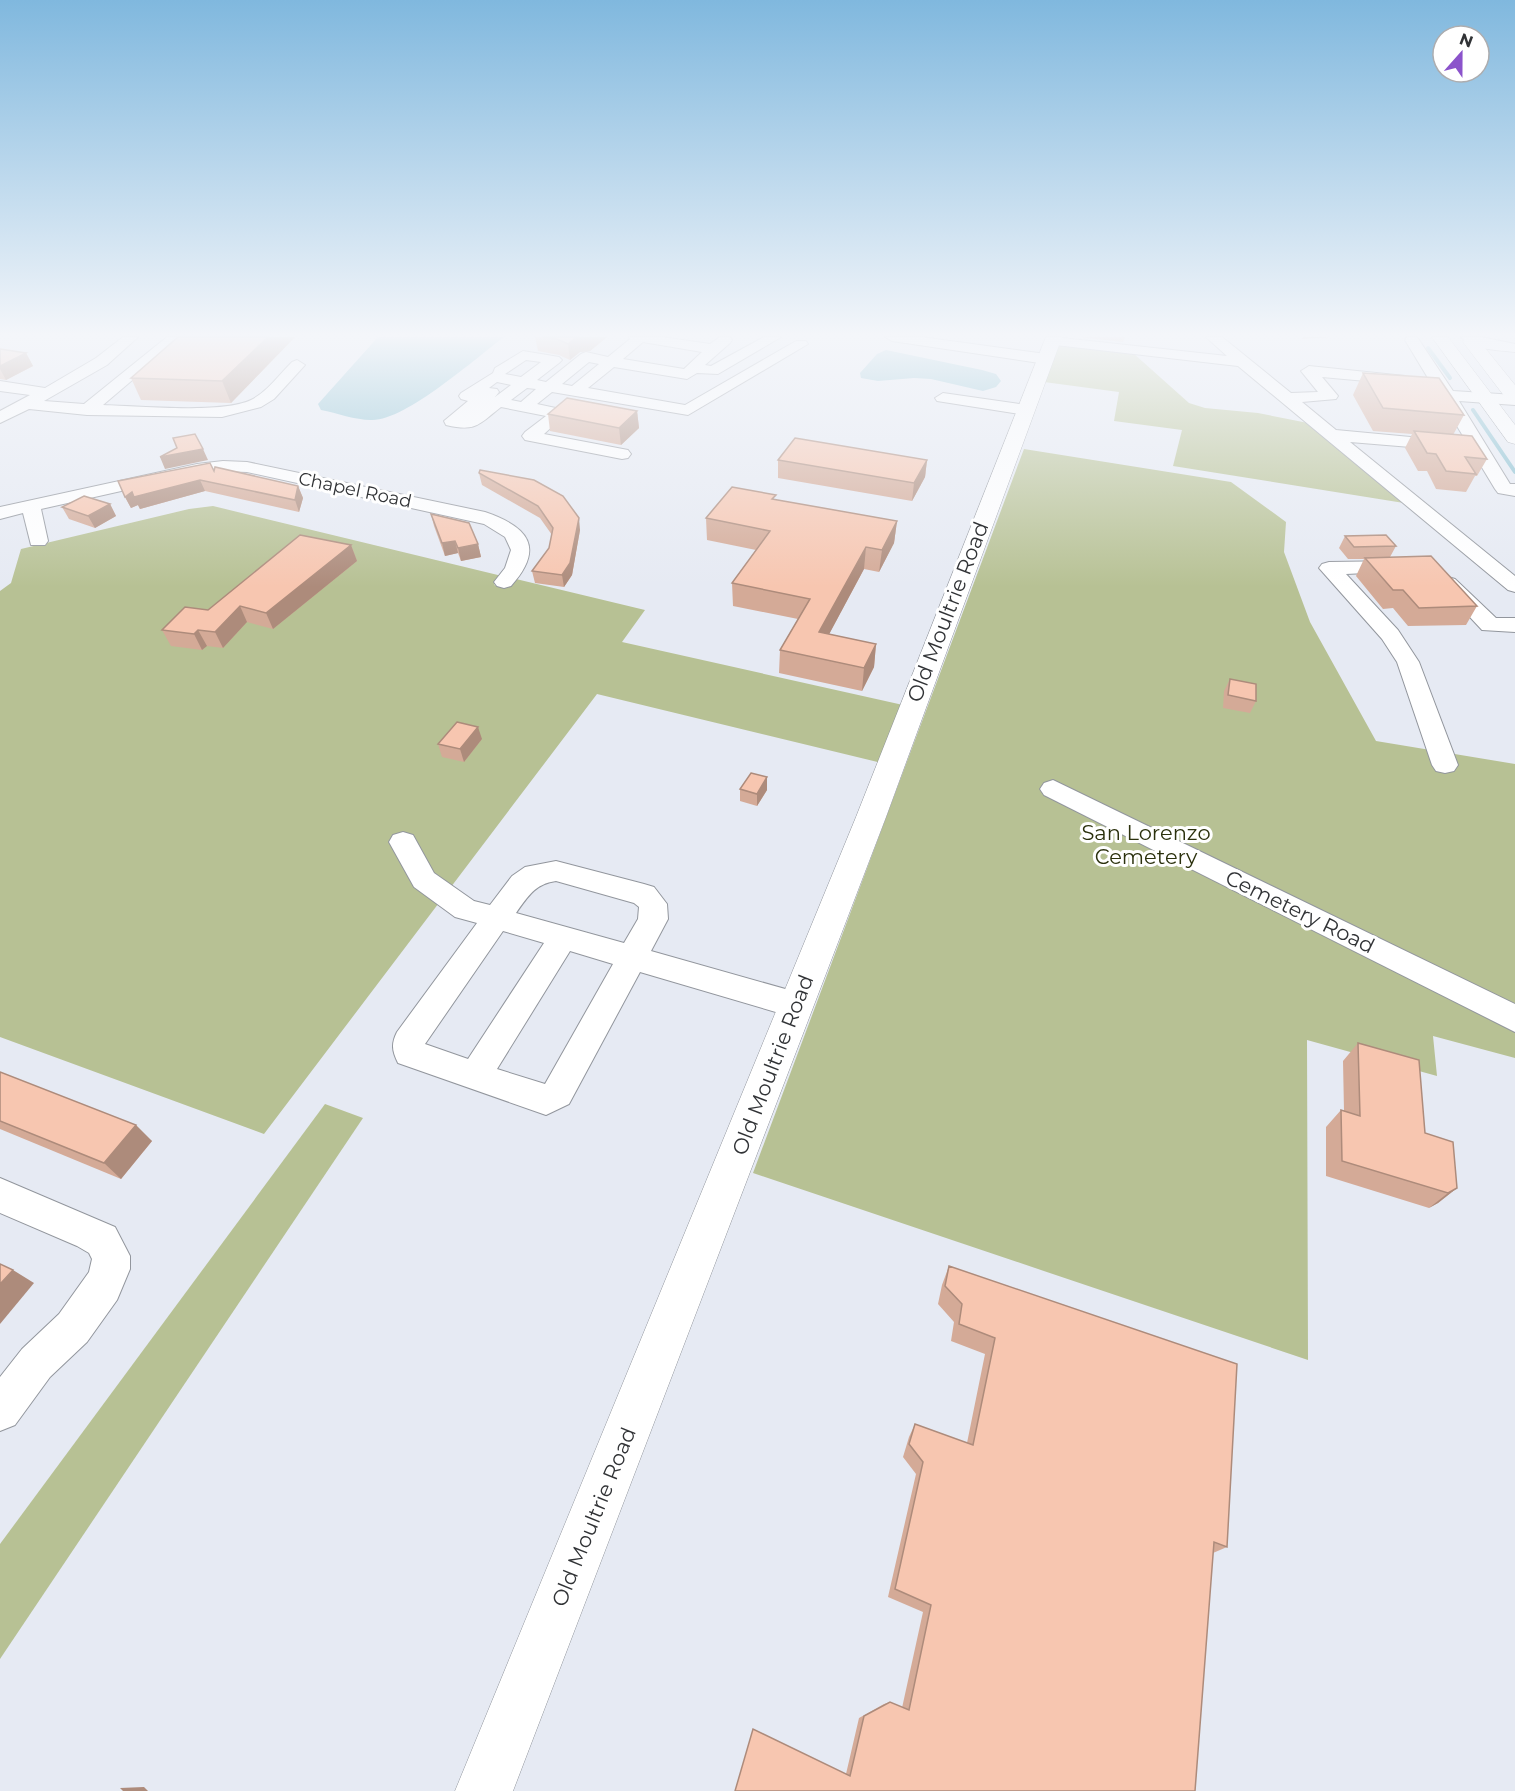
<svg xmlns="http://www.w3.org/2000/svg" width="1515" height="1791" font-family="Montserrat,sans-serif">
	<rect width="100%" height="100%" fill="#e6eaf3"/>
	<g fill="#b7c194">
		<path d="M1057,344l76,9 56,50 16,5 53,5 55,11 97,80 -237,-38 9,-36 -68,-9 5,-29 -75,-10z"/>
		<path d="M1024,449l207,33 55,40 -2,30 26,70 66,119 139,23v294l-82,-22 4,40 -130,-36 1,320 -555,-187z"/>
		<path d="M213,506l289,70 -8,9 13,3 9,-9 129,31 -23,32 290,65 -22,58 -293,-71 -333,440 -264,-97v-446l11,-8 10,-34 168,-40z"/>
		<path d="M325,1104l38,14 -363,541v-115z"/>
	</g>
	<g fill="#84bdce">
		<path d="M378,337h126c-28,21 -100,85 -133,83 -16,0 -34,-7 -50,-10l-3,-6z"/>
		<path d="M886,350l96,20 14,4 5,7 -5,6 -13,4 -52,-12 -17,-1 -36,3 -17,-3 -1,-5 17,-19z"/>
	</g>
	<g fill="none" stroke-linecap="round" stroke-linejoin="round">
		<g stroke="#84bdce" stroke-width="4">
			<path d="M1428,348l22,30"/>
			<path d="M1473,410l42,62"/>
		</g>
		<defs>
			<g id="minor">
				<path d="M123,337h15l-31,28 -63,36 40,3 83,-67h16l-80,68c35,1 119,9 148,-5 16,-8 28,-25 41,-38l5,-2 8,5 -31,34 -13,8 -39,10 -135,-2 -58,-6 -29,14v-12l30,-16 -30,-4v-10l45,7 51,-30z"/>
				<path d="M629,337h33l48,7 10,-7h10l2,3 -2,3 -25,22 6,1 53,-29h17l-63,37 -21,-1 -10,6 -73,-12 -26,21 97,17 111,-64h10l2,3 -120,71 -136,-23 -15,12 28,6 2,3 -23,21 84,16 3,4 -3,4 -6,1 -97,-19 -3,-4 3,-4 21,-16 -45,-9c-23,18 -25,25 -55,18l-2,-4 24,-20 -7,-2 -2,-3 2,-3 32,-20 2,-5 28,-17 36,6 3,3 -3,3 -22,17 9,2 35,-28 5,-2 22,5 22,-18zM643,342l59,10 -18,17 -61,-10zM526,360l15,2 -20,15 -16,-3zM589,362l10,2 -27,22 -10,-2zM497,382l14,3 -16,12 4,-5 -2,-3 -8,-1zM527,388l9,1 -15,13 -10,-2z"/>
				<path d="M885,337h36l125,17 8,5 -8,5 -154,-23z"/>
				<path d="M1053,337l174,19 -21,-19h16l69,56 27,-1 -17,-21 8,-5 96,10 2,3 -8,5 -77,-7 16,19 -2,3 -34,3 34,28 117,11 3,4 -3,4 -6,1 -97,-8 165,134v16l-7,-2 -270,-224 -191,-22 -2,-3 2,-3z"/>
				<path d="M1407,337h10l36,54 62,4v10l-56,-4 51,83h5v12l-17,-3 -3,-4 -90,-149z"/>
				<path d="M1461,337h20l34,7v8c-17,-2 -42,-2 -54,-15z"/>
				<path d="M943,393l83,12 8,5 -8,5 -89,-14 -2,-3z"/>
				<path d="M223,461l24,1 238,50c44,15 60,36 26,74l-7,2 -7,-2 -3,-4 11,-14 6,-18 -6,-13 -21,-13 -237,-52 -24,-1 -26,3 -156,35 7,32 -3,4h-14l-8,-32 -23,6v-12l197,-43z"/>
				<path d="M1400,561l7,2 3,4 -3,4 -61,3 52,56 21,32 39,103 -4,6 -9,2 -9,-2 -4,-6 -35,-103 -15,-23 -63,-71 3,-4 7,-2z"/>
				<path d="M1448,577l7,2 41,39h19v14l-33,-2 -44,-47 3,-4z"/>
				<path d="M1053,780l462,224v28l-471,-237 -4,-6 4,-6z"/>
				<path d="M403,832l10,3 21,38 40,28 16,4 22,-29 13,-9 31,-6 88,23 10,3 13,17 1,15 -17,32 145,41 11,4 5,9 -5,9 -11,4 -156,-46 -71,132 -23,11 -148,-52c-6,-12 -7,-19 -1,-31l80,-109 -22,-6 -41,-30 -25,-45 4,-7zM556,881l78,22 5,4 -1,12 -14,24 -108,-30c12,-17 19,-29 40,-32zM503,931l41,12 -76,116 -43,-15zM570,951l43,13 -68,120 -48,-15z"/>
				<path d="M0,1178l115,49 15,29v13l-13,31 -30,42 -37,35 -35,48 -15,6v-54l22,-28 37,-35 30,-42 3,-13 -3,-6 -12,-7 -77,-33z"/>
			</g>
			<g id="major">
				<path d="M1046,337h16l-176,480 -373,974h-58l401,-974z"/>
				<path d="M1432,337h16l67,88v19l-7,-2z"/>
				<path d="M1471,337l6,1 38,47v18l-7,-2 -45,-59 2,-4z"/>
			</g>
		</defs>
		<use href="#minor" stroke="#92969d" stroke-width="2"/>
		<use href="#major" stroke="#92969d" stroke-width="1"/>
		<use href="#minor" fill="#fff" fill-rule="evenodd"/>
		<use href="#major" fill="#fff" fill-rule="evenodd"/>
	</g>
	<g fill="#d4aa97">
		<path d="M295,337l-64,66 -90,-3 -10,-22z"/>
		<path d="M535,337h72l-17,14 -10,1 -10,8 -11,-5 -21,-4z"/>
		<path d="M1079,337h46l-2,5z"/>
		<path d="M0,349l26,4 7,13 -27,14 -6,-1z"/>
		<path d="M1363,373l101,42 -11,20 34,24 -10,17h-2l-9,16 -30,-3 -9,-18h-9l-13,-23 7,-14 -39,-3 -20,-36z"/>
		<path d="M637,411l2,17 -18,17 -71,-14 -2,-17z"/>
		<path d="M778,460h149l-2,17 -13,24 -134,-23z"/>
		<path d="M214,471l84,15 5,12 -4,14 -94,-21 -65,18 -2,-4 -7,3 -6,-11z"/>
		<path d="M479,473l101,57 -8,45 -8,12 -29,-4 -3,-12 17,-23 3,-13 -12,-17 -58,-33z"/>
		<path d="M776,500l121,21 -3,22 -15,29 -15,-3 -35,65 47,10 -2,23 -12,24 -83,-18 1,-23 18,-31 -65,-13 -1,-23 24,-33 -49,-10 -1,-22z"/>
		<path d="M110,504l6,12 -21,12 -26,-9 -7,-12z"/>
		<path d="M431,514l47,30 3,13 -20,4 -3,-8 -13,3 -11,-30z"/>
		<path d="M1345,536l51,10 -6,11 87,49 -11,19 -58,1 -15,-18 -10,1 -27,-33 8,-17h-16l-9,-11z"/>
		<path d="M351,545l6,16 -84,68 -26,-7 -24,26 -16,-2 -5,4 -31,-4 -9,-16z"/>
		<path d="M1230,679l26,22 -6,12 -27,-5 1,-17z"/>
		<path d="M482,739l-18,23 -22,-5 -4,-13z"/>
		<path d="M767,777v13l-10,16 -17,-5v-12z"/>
		<path d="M1358,1043l67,90 32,55 -19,15 -9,5 -103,-32v-49l15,-17 3,1 -1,-50z"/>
		<path d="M0,1072l152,69 -31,38 -121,-50z"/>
		<path d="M949,1266l278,281 -14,6 -18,238h-460l111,-17 13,-56 25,-14 6,-2 12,6 21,-96 -35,-15 28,-123 -13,-17 6,-20 6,-13 52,19 18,-89 -34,-13 3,-19 -16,-18 4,-19z"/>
	</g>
	<g fill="#ad8b7b">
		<path d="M268,337h27l-64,66 -9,-22z"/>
		<path d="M577,337h30l-17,14 -10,1 -10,8 -2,-16z"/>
		<path d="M1303,337h28l-29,2z"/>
		<path d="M26,353l7,13 -27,14 -6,-11v-3z"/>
		<path d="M637,411l2,17 -18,17 -2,-17z"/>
		<path d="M203,449l5,11 -43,9 -5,-12z"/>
		<path d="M927,460l-2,17 -13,24 2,-18z"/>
		<path d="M200,480l5,11 -65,18 -2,-4 -7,3 -6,-11 7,-5z"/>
		<path d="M298,486l5,12 -4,14 -4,-12z"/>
		<path d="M110,504l6,12 -21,12 -7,-12z"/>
		<path d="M579,518l1,12 -8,45 -8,12 -2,-12z"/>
		<path d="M897,521l-3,22 -15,29 3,-22z"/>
		<path d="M455,541l3,12 -13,3 -3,-13z"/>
		<path d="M478,544l3,13 -20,4 -3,-13z"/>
		<path d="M351,545l6,16 -84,68 -7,-16z"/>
		<path d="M866,547l-2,22 -46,86 1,-23z"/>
		<path d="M240,606l7,16 -24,26 -8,-16z"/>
		<path d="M198,630l9,16 -5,4 -8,-16z"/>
		<path d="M876,644l-2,23 -12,24 2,-23z"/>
		<path d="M478,727l4,12 -18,23 -4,-13z"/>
		<path d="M767,777v13l-10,16v-12z"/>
		<path d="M136,1125l16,16 -31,38 -17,-16z"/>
		<path d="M1457,1188l-19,15 -9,5 19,-15z"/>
		<path d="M13,1270l21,13 -34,41v-40z"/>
		<path d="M144,1787l4,4h-25l-3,-3z"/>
	</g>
	<g fill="#f7c6b0" stroke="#ad8b7b" stroke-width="1.5">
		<path d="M178,337h90l-46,44 -91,-3z"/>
		<path d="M543,337h34l-9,7 -11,-5z"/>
		<path d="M0,349l26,4 -26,13z"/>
		<path d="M1363,373l76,5 25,37 -81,-7z"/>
		<path d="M567,398l70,13 -18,17 -71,-14z"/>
		<path d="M1414,431l58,5 15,23 -22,-2 11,17 -30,-3 -10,-17 -9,-1z"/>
		<path d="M195,434l8,15 -43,8 17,-9 -4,-10z"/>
		<path d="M795,438l132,22 -13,23 -136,-23z"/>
		<path d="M210,463l4,8 1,-4 83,19 -3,14 -95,-20 -66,17 -2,-5 -7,5 -7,-16z"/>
		<path d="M480,470l54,10 29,16 16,22 -9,45 -8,12 -30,-4 17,-23 4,-20 -15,-22 -59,-33z"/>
		<path d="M732,487l44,8 -4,4 125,22 -15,29 -16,-3 -47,85 57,12 -12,24 -84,-18 30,-51 -78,-16 38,-52 -64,-13z"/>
		<path d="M84,496l26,8 -22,12 -26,-9z"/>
		<path d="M431,514l38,9 9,21 -20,4 -3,-7 -13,2z"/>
		<path d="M300,535l51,10 -85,68 -26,-7 -25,26 -17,-2 -4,4 -32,-4 23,-23 23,3z"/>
		<path d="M1386,535l10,11 -42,1 -9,-11z"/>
		<path d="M1431,556l46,50 -58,2 -16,-18h-10l-28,-32z"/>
		<path d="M1230,679l26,5v17l-28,-6z"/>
		<path d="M457,722l21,5 -18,22 -22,-5z"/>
		<path d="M751,773l16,4 -10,17 -17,-5z"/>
		<path d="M1358,1043l61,17 6,73 28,9 4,46 -9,5 -106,-32 -1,-51 19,6z"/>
		<path d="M0,1072l136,53 -32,38 -104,-42z"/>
		<path d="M0,1264l13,6 -13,14z"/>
		<path d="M949,1266l288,98 -10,183 -13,-5 -19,249h-460l18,-62 97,47 14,-60 26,-14 19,8 22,-105 -36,-16 28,-127 -14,-18 6,-20 58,21 22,-107 -36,-14 3,-20 -17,-18z"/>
	</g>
	<linearGradient id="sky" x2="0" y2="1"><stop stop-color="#80b8de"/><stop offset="0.57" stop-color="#f4f6fa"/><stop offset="1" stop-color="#f4f6fa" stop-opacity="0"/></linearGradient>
	<rect width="1515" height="587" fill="url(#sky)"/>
	<g text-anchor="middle" stroke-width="6" stroke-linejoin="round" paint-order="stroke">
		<g font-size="18" fill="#313336" stroke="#fff">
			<text transform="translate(355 490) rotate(12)" y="6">Chapel Road</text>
		</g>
		<g font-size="21" fill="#313336" stroke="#fff">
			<text transform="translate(948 612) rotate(-69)" y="7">Old Moultrie Road</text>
			<text transform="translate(1300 912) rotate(26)" y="7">Cemetery Road</text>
			<text transform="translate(773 1065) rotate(-69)" y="7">Old Moultrie Road</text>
			<text transform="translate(594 1517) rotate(-68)" y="7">Old Moultrie Road</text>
		</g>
		<g font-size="21" fill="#2b310d" stroke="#fff">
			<text x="1146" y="840">San Lorenzo<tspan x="1146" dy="24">Cemetery</tspan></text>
		</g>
	</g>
	<g transform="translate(1461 54) rotate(21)"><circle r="28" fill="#ffffff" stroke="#adadaf" stroke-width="1.5"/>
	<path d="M0-4.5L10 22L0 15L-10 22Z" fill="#8b53cb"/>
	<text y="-9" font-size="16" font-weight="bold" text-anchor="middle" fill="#313336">N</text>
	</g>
</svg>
